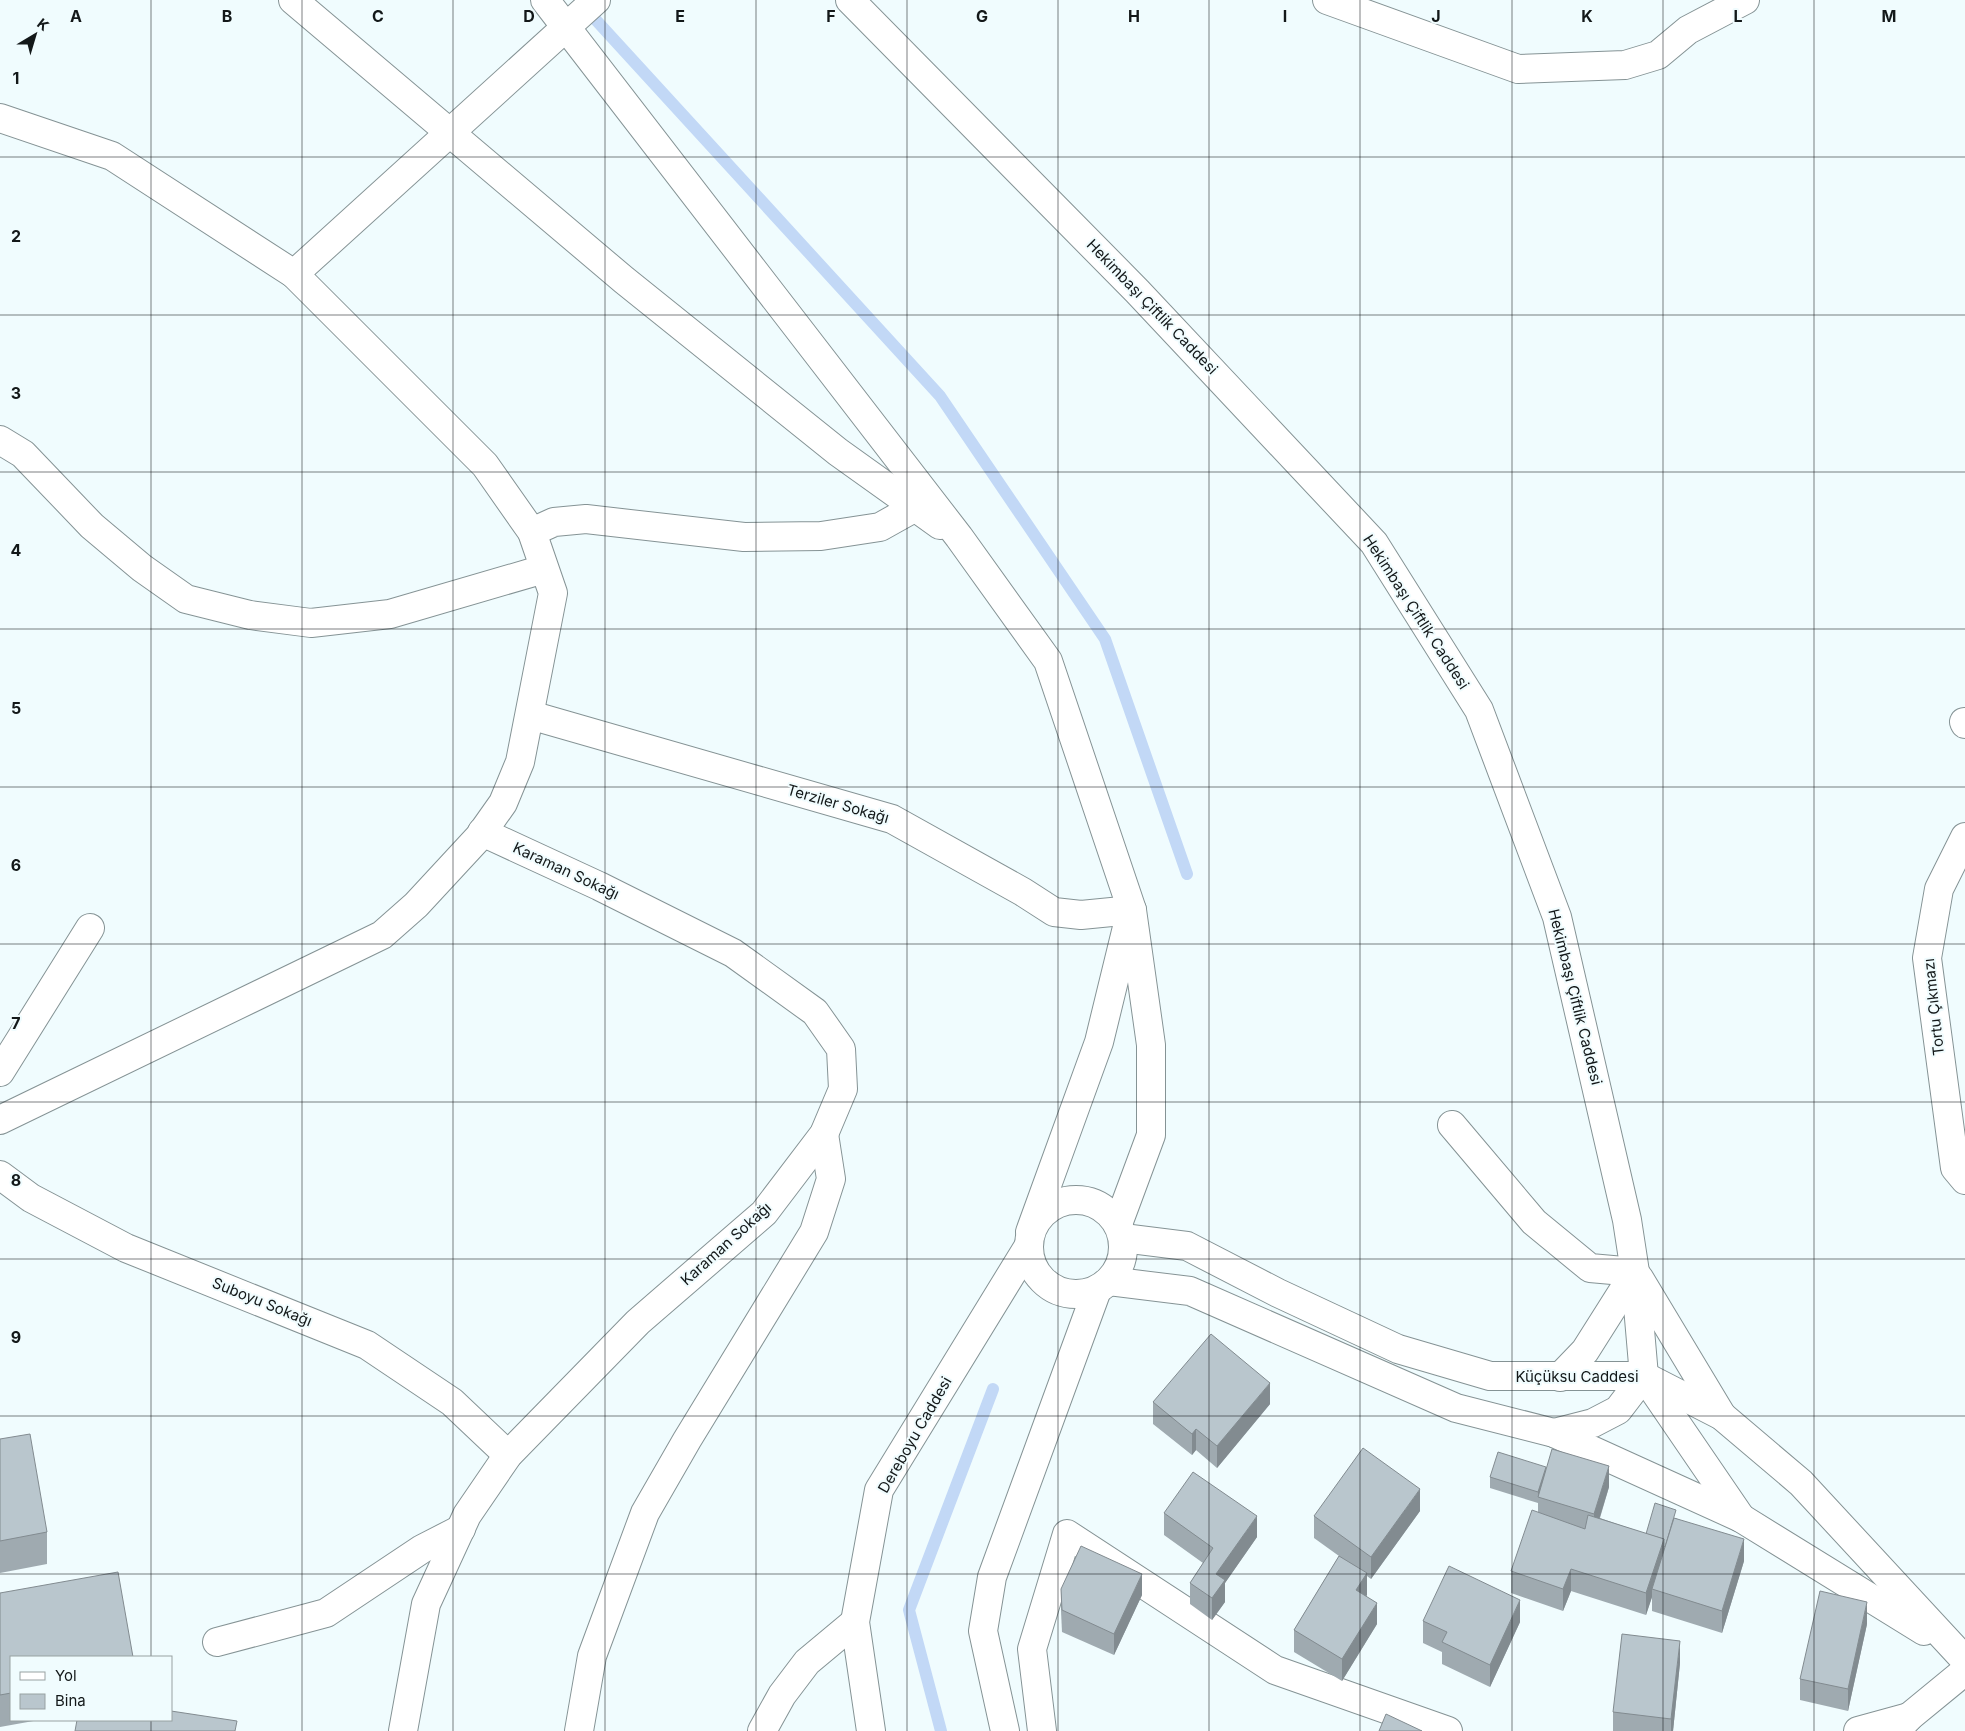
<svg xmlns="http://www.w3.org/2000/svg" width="1965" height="1731" font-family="Inter,sans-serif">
	<rect width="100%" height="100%" fill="#f0fcfe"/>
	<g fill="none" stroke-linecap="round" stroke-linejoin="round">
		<g stroke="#c2d8f6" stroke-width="12">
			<path d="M584,7l356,389 165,243 82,235"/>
			<path d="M941,1731l-32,-121 84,-221"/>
		</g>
		<defs>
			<g id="minor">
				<path d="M293,0l331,280 214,172 102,73"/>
				<path d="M545,0l414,537 89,124 84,249 19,135v90l-33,89"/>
				<path d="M1327,0l191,69 107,-4 33,-10 30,-25 57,-30"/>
				<path d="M0,118l112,38 182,118 302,-274"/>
				<path d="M0,440l23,14 69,72 50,42 44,31 64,16 61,8 79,-9 154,-45"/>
				<path d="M532,532l22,-10 32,-3 158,18 77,-1 59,-9 34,-19"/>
				<path d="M530,715l362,104 131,73 31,20 27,3 51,-5"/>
				<path d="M1964,722l1,2"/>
				<path d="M1965,837l-26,52 -12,69 28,210 10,12"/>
				<path d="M0,1072l90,-144"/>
				<path d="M0,1120l382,-185 34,-30 63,-68 24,-34 17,-41 33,-169 -21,-61 -47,-67 -191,-191"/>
				<path d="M1452,1125l82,97 56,46 45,4"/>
				<path d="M0,1175l31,23 95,50 241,97 85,57 56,53"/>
				<path d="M1030,1232l69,-190 29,-119"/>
				<path d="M217,1642l109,-29 96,-64 39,-20"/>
				<path d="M403,1731l23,-127 41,-89 41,-60 130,-133 126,-109 60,-79 19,-45 -2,-40 -26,-37 -82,-59 -134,-67 -117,-54"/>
				<path d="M579,1731l13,-75 53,-143 42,-73 127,-208 17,-53 -7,-45"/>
				<path d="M762,1731l20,-36 25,-33 48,-40"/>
				<path d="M1042,1731l-10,-82 35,-115 208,136 173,61"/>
				<path d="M1858,1731l51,-14"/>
				<path d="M1896,1731l13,-14 56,-46"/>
			</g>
			<g id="major">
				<path d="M850,0l287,291 237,252 105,167 78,207 70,303 8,52 9,104 97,142"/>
				<circle cx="1076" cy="1247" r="47"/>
				<path d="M1123,1238l64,8 91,47 120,56 92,27h154l78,40 79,67 164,177"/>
				<path d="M1639,1278l83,138"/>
				<path d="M1109,1281l81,10 266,117 98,25 187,85 183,113"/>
				<path d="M1560,1377l25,-26 50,-79"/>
				<path d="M1554,1433l39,-10 25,-13 26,-34"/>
				<path d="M871,1731l-16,-109 24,-132 149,-243"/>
				<path d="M1005,1731l-22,-100 9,-54 105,-287"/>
			</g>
		</defs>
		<use href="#minor" stroke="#859395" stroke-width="30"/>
		<use href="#major" stroke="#859395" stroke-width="30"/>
		<use href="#minor" stroke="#fff" stroke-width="28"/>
		<use href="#major" stroke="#fff" stroke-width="28"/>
	</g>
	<g fill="#9faab0">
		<path d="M1153,1402l117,2 -53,64 -21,-18 -4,5 -39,-31z"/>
		<path d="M0,1439l47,93v32l-47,9z"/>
		<path d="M1546,1470l63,17 -9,31 46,16 30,-16 68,43 -22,72 -70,-22v-14l-6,18 -75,-24 -8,20 -52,-18v-22l27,-59v-9l-48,-15v-11z"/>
		<path d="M1420,1511l-49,68 -4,-3v19l-1,1 11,28 -35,57 -48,-29v-22l45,-74 -25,-18v-22z"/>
		<path d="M1164,1513l93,24 -32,46v19l-13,18 -22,-16v-21l13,-20 -39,-28z"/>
		<path d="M1061,1589l81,6 -28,60 -52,-23 -1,-21z"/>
		<path d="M0,1593l11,64v63h28l-39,7z"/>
		<path d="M1423,1621l97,1 -30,65 -48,-23v-12l-19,-9z"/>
		<path d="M1867,1624l-19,87 -48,-11v-21z"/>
		<path d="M1680,1663l-7,68h-60v-19z"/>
	</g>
	<g fill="#828b90">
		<path d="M1270,1383v21l-53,64v-22z"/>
		<path d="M1196,1429v21l-4,5v-21z"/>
		<path d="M1609,1466v21l-15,49v-22z"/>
		<path d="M1546,1467v11l-8,19v6v-11z"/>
		<path d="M1420,1489v22l-49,68v-22z"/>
		<path d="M1257,1516v21l-32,46v19l-13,18v-22l4,-24z"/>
		<path d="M1664,1539v22l-12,28v8l-6,18v-22z"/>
		<path d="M1744,1539v22l-22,72v-22z"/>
		<path d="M1571,1569v22l-8,20v-22z"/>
		<path d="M1367,1573v22l-11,17v-22z"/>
		<path d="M1142,1574v21l-28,60v-21z"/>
		<path d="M1520,1600v22l-30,65v-22z"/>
		<path d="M1867,1602v22l-19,87v-22z"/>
		<path d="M1377,1603v21l-35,57v-22z"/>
		<path d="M1680,1641v22l-7,68h-2v-12z"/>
	</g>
	<g fill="#b9c6cd" stroke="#828b90">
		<path d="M1211,1334l59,49 -53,63 -21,-17 -4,5 -39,-32z"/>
		<path d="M30,1434l17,98 -47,9v-102z"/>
		<path d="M1363,1448l57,41 -49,68 -57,-41z"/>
		<path d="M1552,1449l57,17 -15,48 -56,-17z"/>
		<path d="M1498,1452l48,15 -8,25 -48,-15z"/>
		<path d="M1193,1472l64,44 -41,58 9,6 -13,18 -22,-15 23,-35 -49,-35z"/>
		<path d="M1655,1503l21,7 -11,37 -1,-1v-7l-18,-5z"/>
		<path d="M1532,1510l53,19 3,-14 76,24 -18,54 -75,-24 -8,20 -52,-18z"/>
		<path d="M1674,1518l70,21 -22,72 -70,-22z"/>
		<path d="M1081,1546l61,28 -28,60 -52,-24 -1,-21z"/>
		<path d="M1339,1556l28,17 -11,17 21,13 -35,56 -48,-29z"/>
		<path d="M1449,1566l71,34 -30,65 -48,-23 5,-10 -24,-11z"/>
		<path d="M118,1572l15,85h-122v36l-11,2v-102z"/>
		<path d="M1820,1591l47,11 -19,87 -48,-10z"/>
		<path d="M1622,1634l58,7 -9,78 -58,-7z"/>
		<path d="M171,1711l66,10 -2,10h-160l2,-11h94z"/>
		<path d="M1386,1714l36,17h-43z"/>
	</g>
	<path fill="none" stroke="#131819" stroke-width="1" stroke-opacity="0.55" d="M151,0v1657M302,0v1731M453,0v1731M605,0v1731M756,0v1731M907,0v1731M1058,0v1731M1209,0v1731M1360,0v1731M1512,0v1731M1663,0v1731M1814,0v1731M0,157h1965M0,315h1965M0,472h1965M0,629h1965M0,787h1965M0,944h1965M0,1102h1965M0,1259h1965M0,1416h1965M0,1574h1965M151,1720v11"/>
	<g text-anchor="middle" stroke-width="4" stroke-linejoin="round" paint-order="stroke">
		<g font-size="15" fill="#131819" stroke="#f0fcfe">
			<text transform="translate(1152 307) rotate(46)" y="5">Hekimbaşı Çiftlik Caddesi</text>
			<text transform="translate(1416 612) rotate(57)" y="5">Hekimbaşı Çiftlik Caddesi</text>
			<text transform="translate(838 804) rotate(16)" y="5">Terziler Sokağı</text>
			<text transform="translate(566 871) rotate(25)" y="5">Karaman Sokağı</text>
			<text transform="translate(1575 997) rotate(76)" y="5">Hekimbaşı Çiftlik Caddesi</text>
			<text transform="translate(1934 1007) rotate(-96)" y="5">Tortu Çıkmazı</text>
			<text transform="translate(726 1244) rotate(-42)" y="5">Karaman Sokağı</text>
			<text transform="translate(262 1302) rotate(22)" y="5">Suboyu Sokağı</text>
			<text x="1577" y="1382">Küçüksu Caddesi</text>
			<text transform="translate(915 1435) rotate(-60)" y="5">Dereboyu Caddesi</text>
		</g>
	</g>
	<g font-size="16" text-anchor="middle" font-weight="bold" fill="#131819" stroke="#f0fcfe" stroke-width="4" stroke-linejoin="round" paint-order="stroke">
		<text x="76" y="22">A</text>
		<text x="227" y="22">B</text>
		<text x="378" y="22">C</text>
		<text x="529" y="22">D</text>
		<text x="680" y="22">E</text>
		<text x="831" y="22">F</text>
		<text x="982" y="22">G</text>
		<text x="1134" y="22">H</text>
		<text x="1285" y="22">I</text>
		<text x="1436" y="22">J</text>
		<text x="1587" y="22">K</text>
		<text x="1738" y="22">L</text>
		<text x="1889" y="22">M</text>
		<text x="16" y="84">1</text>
		<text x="16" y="242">2</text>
		<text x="16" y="399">3</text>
		<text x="16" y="556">4</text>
		<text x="16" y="714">5</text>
		<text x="16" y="871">6</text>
		<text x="16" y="1029">7</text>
		<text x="16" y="1186">8</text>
		<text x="16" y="1343">9</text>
	</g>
	<rect x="10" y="1656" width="162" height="65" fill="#f0fcfe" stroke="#98a1a2"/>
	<rect x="20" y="1672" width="25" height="8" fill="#ffffff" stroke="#98a1a2"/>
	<text x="55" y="1681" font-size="15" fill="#131819">Yol</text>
	<rect x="20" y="1694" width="25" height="15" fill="#b9c6cd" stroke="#98a1a2"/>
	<text x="55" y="1706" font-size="15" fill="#131819">Bina</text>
	<g transform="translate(35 35) rotate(38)" stroke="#f0fcfe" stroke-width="4" paint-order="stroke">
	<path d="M0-4L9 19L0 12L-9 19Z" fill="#131819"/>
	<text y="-8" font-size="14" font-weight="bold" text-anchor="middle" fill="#131819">K</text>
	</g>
</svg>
